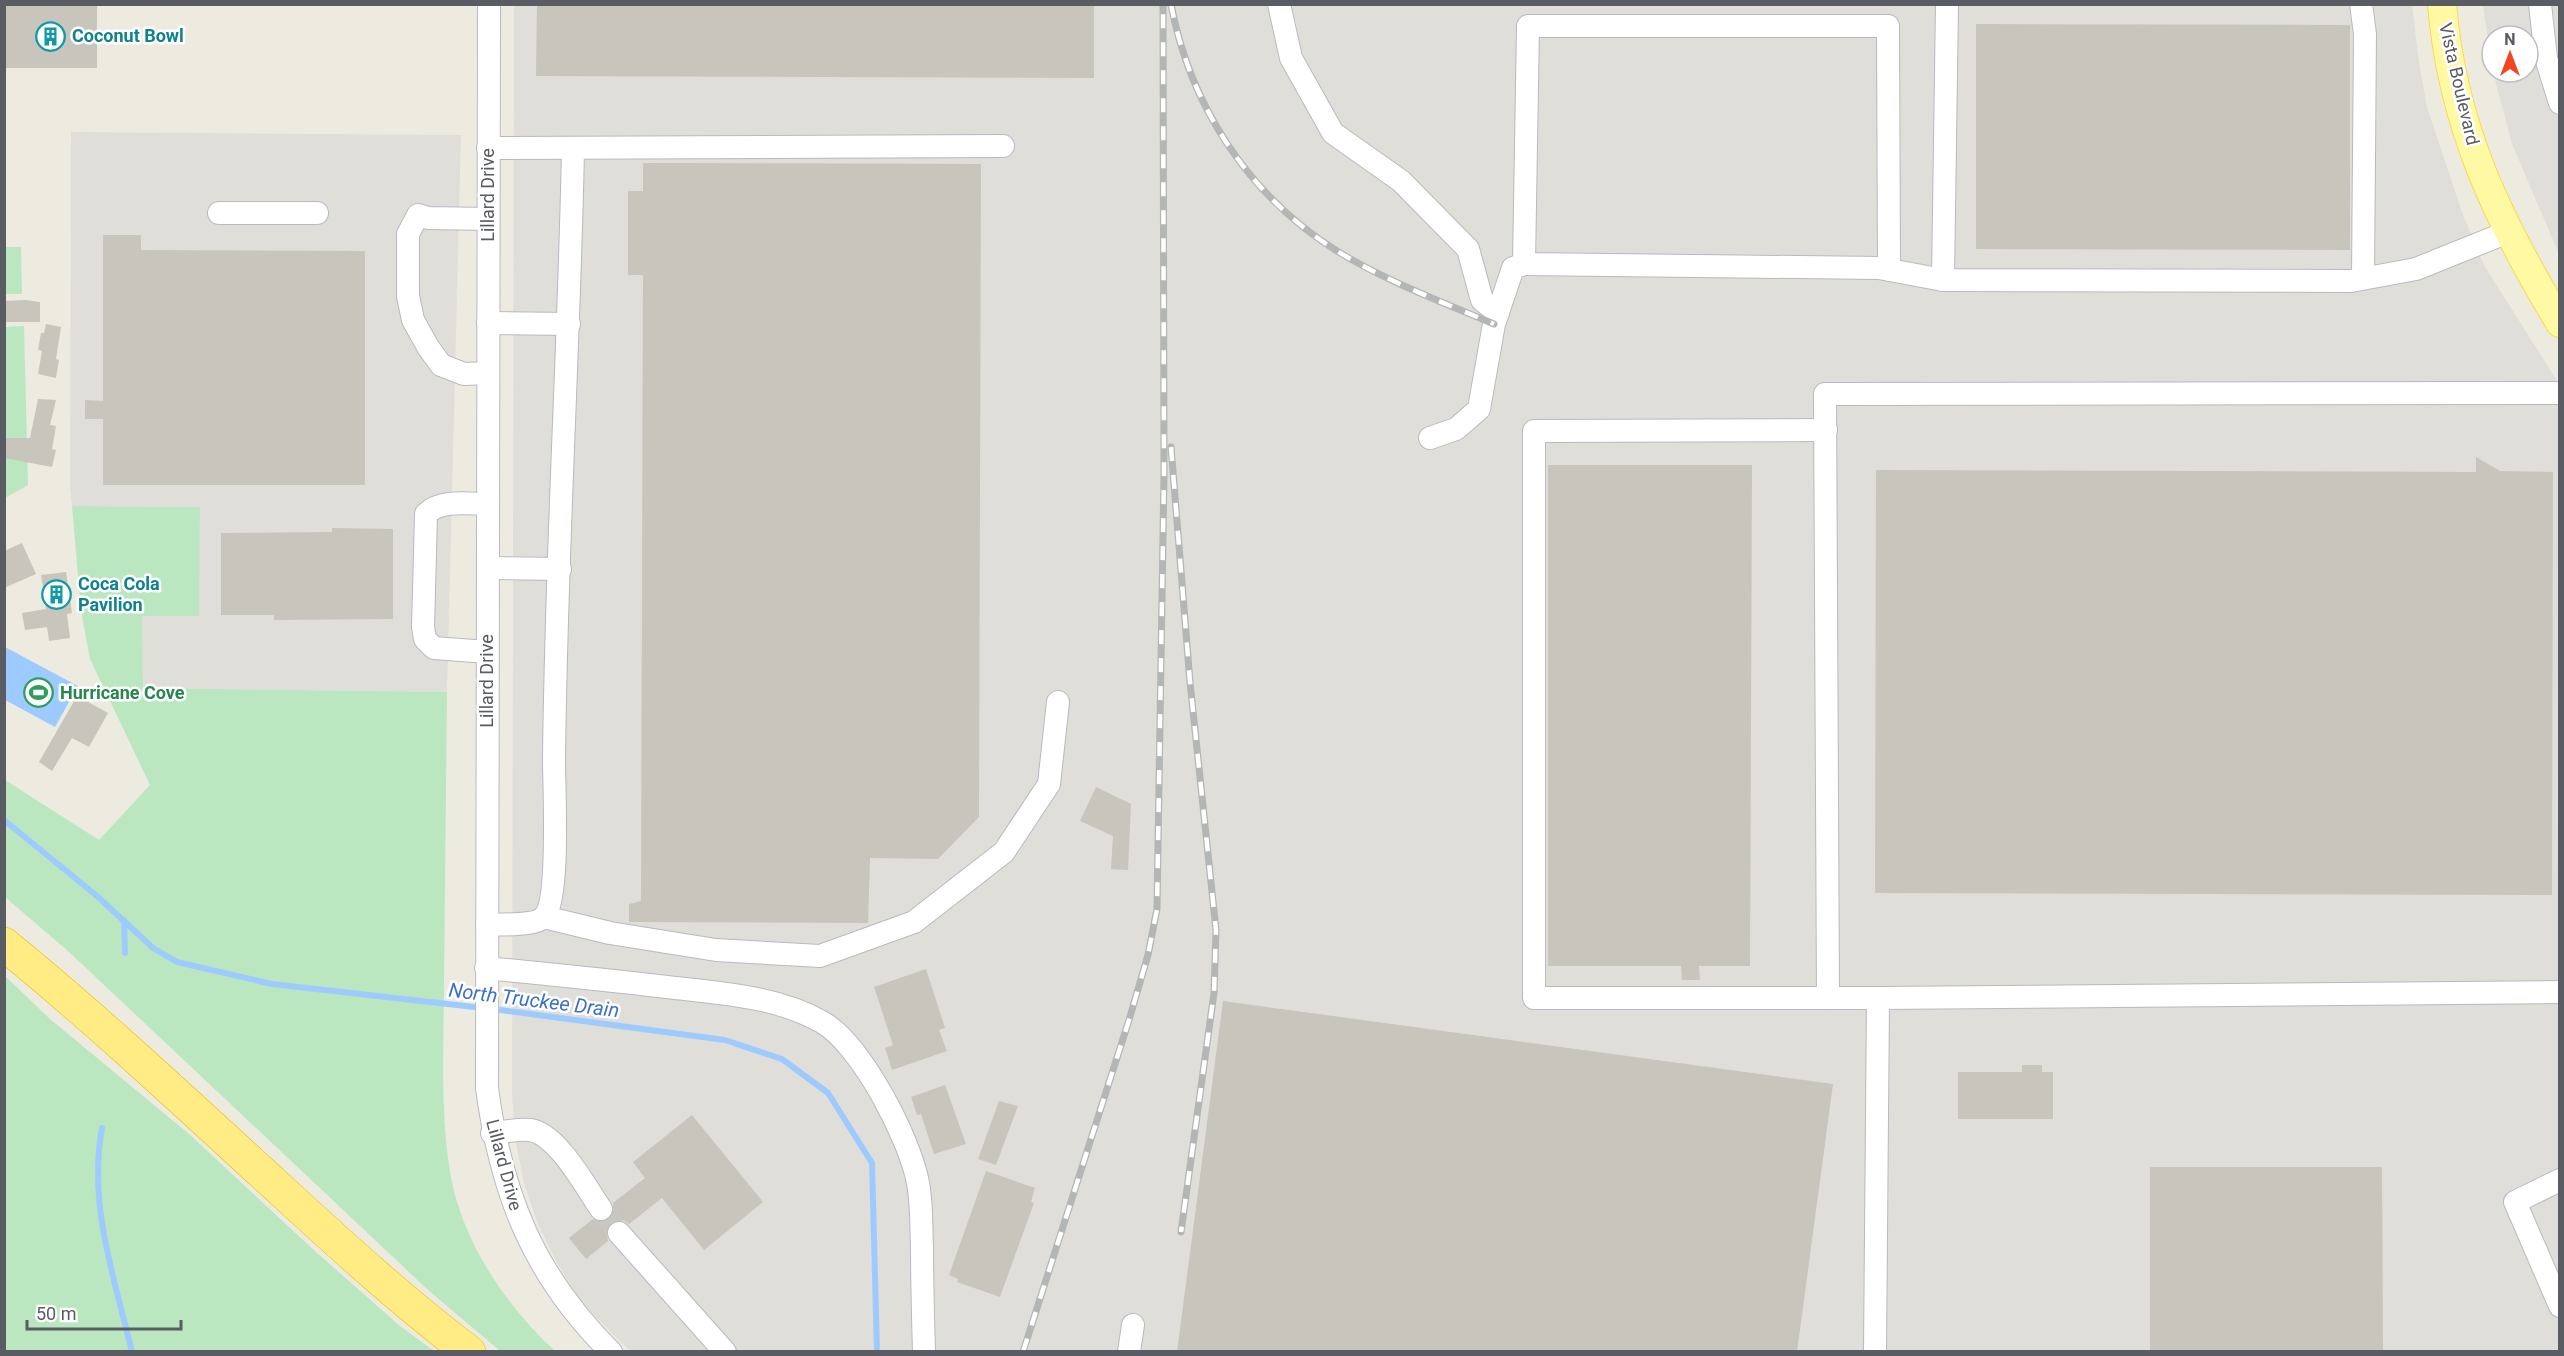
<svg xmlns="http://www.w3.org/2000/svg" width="2564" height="1356" font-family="Roboto,sans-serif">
	<rect width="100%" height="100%" fill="#edebe0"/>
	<g fill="#e0ded8">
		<path d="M514,5h1898l7,57 8,45 36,108 21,50 75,119v967h-1929l-52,-52 -22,-38 -19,-39 -13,-39 -9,-45 -3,-44z"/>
		<path d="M2483,5h76v249l-47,-110 -19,-72h35v-36h-36v30z"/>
		<path d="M71,132l390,3 -14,557 -304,-4 -1,-72h56l2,-109 -128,-1 -2,-18z"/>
	</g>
	<g fill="#bae7bf">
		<path d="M5,247h16l1,47h-17z"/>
		<path d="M24,326l4,159 -23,13 -1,-171z"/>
		<path d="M72,506l128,1 -1,109h-57l1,72 304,4c-1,97 -2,194 -3,291 0,69 -6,156 14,222 18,56 54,106 97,146h-55l-73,-62 -359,-338 -63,-54v-117l94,60 51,-55 -60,-126 -9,-48z"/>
		<path d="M4,975l46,44 139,115 127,118 84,74 34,25h-429z"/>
	</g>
	<path fill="#9ecbff" d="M5,647l73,39 -23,41 -50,-27z"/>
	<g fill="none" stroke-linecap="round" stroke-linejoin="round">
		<g stroke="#9ecbff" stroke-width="6">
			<path d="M4,820l93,76 56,52 24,14 95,22 211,24"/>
			<path d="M124,920l1,33"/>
			<path d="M493,1009l232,31 57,19 46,34 44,70 5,189"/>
			<path d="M102,1128c-14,76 12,149 30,224"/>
		</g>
	</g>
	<g fill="#c8c5bd">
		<rect x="4" y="4" width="93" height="64"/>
		<path d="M537,4h557v74l-558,-2z"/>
		<path d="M1976,24l374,1v225l-374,-1z"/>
		<path d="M643,163l338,1 -2,653 -41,42 -68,-1 -2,65 -239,-1v-18l12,-3 2,-626h-15v-84h15z"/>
		<path d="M103,235h38v15l224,1v234h-262v-66h-18v-19l18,1z"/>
		<path d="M25,300l15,2v20h-36v-21z"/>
		<path d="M46,324l15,3 -5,32 3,1 -3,18 -18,-4 4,-23 -4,-1 3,-17h3z"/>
		<path d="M38,399l18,1 -6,25 6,1 -4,23 4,1 -4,17 -48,-9v-20h26z"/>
		<path d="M2476,457l24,14 53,1 -1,423 -677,-2 1,-423 600,2z"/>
		<path d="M1548,465h204l-2,501h-51l1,14h-18l-1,-14h-133z"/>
		<path d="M332,528l61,1v90l-119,1v-5h-53v-82l111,-1z"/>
		<path d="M22,543l14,31 -32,14v-37z"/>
		<path d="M66,572l6,41 -5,1 3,24 -21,3 -2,-14 -22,3 -3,-17 24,-4 -5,-34z"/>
		<path d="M77,696l31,17 -19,34 -17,-9 -20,33 -13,-9z"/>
		<path d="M1096,787l35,17 -3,66 -17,-1 2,-33 -33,-15z"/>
		<path d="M926,969l19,59 -6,2 8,21 -55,19 -7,-22 8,-3 -19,-58z"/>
		<path d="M1223,1001l610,83 -36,268h-620z"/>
		<path d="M2022,1065h20v7h11v47h-95v-47h64z"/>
		<path d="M945,1085l21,59 -32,10 -13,-40 -4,1 -6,-18z"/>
		<path d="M999,1101l19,5 -22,59 -18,-6z"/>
		<path d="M692,1115l71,87 -59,48 -42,-52 -33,26 -6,-4 -13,3 -4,6 2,12 -22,18 -17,-21 24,-19 8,3 8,-2 4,-6v-11l32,-25 -12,-16z"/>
		<path d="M2150,1167h232l1,185h-233z"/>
		<path d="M986,1171l49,17 -4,14 3,1 -34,94 -43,-15 1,-3 -9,-4z"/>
	</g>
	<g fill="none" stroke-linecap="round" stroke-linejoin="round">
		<path stroke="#c8c7c0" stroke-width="22" stroke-dasharray="22 11" stroke-linecap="butt" d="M601,1209l18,24"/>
		<defs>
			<g id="minor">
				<path d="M489,4l-2,1084c14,106 47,188 124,264"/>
				<path d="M1279,4l12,54 42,75 68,48 67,68 14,51 16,13"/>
				<path d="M1947,4l-4,276 408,1 65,-12 92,-37"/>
				<path d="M2361,4l4,30 -2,244"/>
				<path d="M2540,4l6,54 14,45"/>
				<path d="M488,148l515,-2"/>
				<path d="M219,213h98"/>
				<path d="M1889,270l-1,-244h-360l-4,238 355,4 64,12"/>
				<path d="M488,323l81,1"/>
				<path d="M488,373l-24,1 -23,-9 -13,-18 -15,-27 -5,-24v-62l10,-19 10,3 60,1"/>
				<path d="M1826,430l-292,1v567h344l682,-6"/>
				<path d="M1430,438l26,-9 23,-20 15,-85 19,-56 11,-4"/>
				<path d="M488,568l72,1"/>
				<path d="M487,652l-53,-4 -9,-9 -2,-12 3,-113c15,-15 43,-10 62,-10"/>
				<path d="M544,917l66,16 106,17 104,6 94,-34 90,-70 45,-68 9,-82"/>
				<path d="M487,925c13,-1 49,1 57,-8 16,-17 10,-129 10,-157 2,-204 15,-408 19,-611"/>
				<path d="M486,968c61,6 121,12 181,19 52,6 109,9 155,35 39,22 88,117 96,161 4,21 3,43 4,64 0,35 1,70 2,105"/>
				<path d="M1828,998l-3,-604 735,-1"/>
				<path d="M492,1133c12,-1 26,-4 38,-3 28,4 56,58 71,79"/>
				<path d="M2560,1180l-45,22 45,104"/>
				<path d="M619,1233l106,119"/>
				<path d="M1129,1352l4,-27"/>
				<path d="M1875,1352l3,-354"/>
			</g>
			<path id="major" d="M2442,4c10,122 56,216 118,319"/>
			<path id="highway" d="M4,944c97,79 187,164 279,248 60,55 120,110 186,160"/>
		</defs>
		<use href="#minor" stroke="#b8bac0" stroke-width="24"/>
		<use href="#major" stroke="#f9da4c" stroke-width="30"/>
		<use href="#highway" stroke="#edbb00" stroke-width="34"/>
		<use href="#minor" stroke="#fff" stroke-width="22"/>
		<use href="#major" stroke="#fff9a3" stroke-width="28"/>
		<use href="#highway" stroke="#ffec85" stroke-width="33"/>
		<defs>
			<g id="rail">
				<path d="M1171,4c19,102 78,192 166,247 49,30 105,51 157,73"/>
				<path d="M1171,447l19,235 26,248 -2,63 -33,239"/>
				<path d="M1023,1352l106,-332 19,-65 9,-46 7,-435 -1,-470"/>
			</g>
		</defs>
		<use href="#rail" stroke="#b4b5b5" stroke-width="7"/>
		<use href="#rail" stroke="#fff" stroke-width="4.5" stroke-dasharray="14" stroke-linecap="butt"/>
	</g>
	<defs>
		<symbol id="building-ring" viewBox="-11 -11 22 22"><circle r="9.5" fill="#fff" stroke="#0f9aa8" stroke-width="1.5"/><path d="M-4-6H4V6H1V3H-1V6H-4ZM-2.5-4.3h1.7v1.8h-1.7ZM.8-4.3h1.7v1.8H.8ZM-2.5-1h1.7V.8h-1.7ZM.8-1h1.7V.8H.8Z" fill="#0f9aa8"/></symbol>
		<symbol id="stadium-ring" viewBox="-11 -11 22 22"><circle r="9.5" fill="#fff" stroke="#2e9e5b" stroke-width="1.5"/><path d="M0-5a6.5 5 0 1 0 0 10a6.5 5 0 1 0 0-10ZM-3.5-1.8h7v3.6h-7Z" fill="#2e9e5b"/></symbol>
	</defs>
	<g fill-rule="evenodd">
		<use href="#building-ring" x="34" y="20" width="33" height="33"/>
		<use href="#building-ring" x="40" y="578" width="33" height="33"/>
		<use href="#stadium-ring" x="22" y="676" width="33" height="33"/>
	</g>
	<g text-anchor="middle" stroke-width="5" stroke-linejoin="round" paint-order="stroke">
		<g font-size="18" font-weight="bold" fill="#0d838f" stroke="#fff" text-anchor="start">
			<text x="72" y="42">Coconut Bowl</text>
			<text x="78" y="590">Coca Cola<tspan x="78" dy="21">Pavilion</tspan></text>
		</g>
		<g font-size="18" fill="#595c62" stroke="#fff">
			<text transform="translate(2459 84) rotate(77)" y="6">Vista Boulevard</text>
			<text transform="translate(488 195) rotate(-90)" y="6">Lillard Drive</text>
			<text transform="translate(487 681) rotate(-90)" y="6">Lillard Drive</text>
			<text transform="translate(504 1165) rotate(75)" y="6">Lillard Drive</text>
		</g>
		<g font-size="18" font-weight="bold" fill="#27864d" stroke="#fff" text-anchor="start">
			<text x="60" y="699">Hurricane Cove</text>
		</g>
		<g font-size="20" font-style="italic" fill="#3a71c9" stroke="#fff">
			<text transform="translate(534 1000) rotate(7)" y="7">North Truckee Drain</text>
		</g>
	</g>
	<rect width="2564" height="1356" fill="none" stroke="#595c62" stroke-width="12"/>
	<g transform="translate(2510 54)"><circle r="28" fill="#ffffff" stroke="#bdbec0" stroke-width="1.5"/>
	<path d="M0-4.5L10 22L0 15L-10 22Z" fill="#f34620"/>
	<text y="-9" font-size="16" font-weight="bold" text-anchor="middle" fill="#595c62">N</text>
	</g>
	<path d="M27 1320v9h154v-9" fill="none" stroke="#595c62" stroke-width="3"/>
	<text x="36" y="1320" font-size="18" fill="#595c62" stroke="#ffffff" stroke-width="4.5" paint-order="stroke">50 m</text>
</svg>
